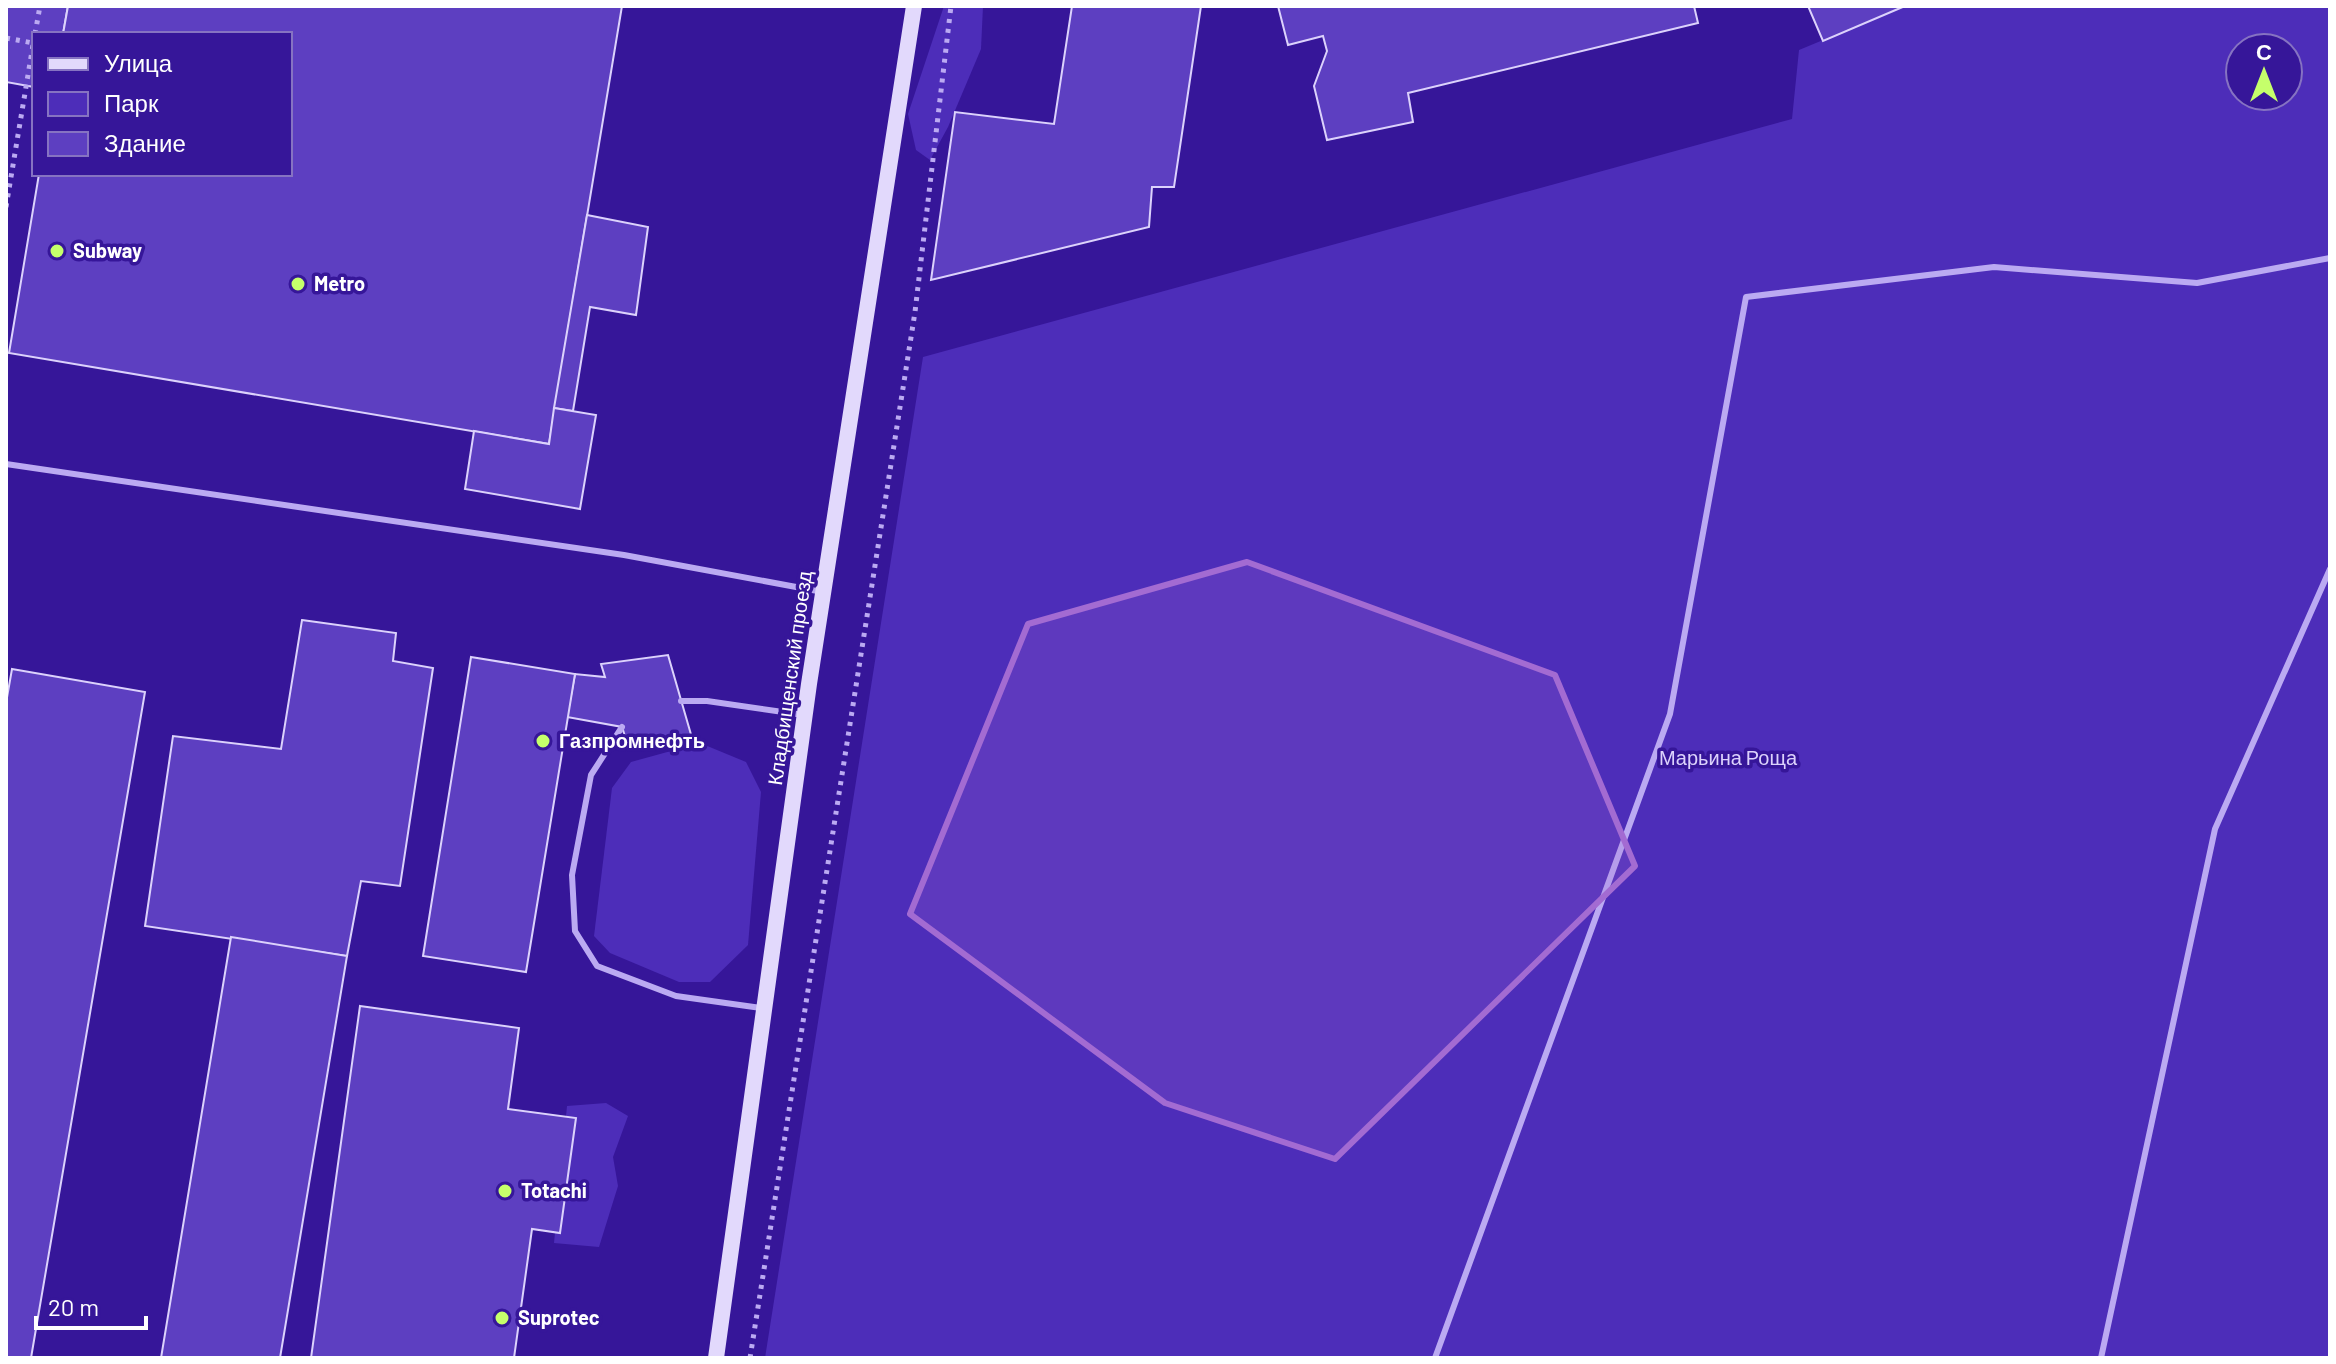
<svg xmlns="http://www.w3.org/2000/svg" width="2336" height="1364" font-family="Barlow,sans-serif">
	<rect width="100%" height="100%" fill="#361699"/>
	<g fill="#4d2db9" fill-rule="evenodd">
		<path d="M944,6h39l-2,43 -33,78 -18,33 -14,-10 -8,-36z"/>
		<path d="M1905,6h425v1352h-1565l158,-1001 869,-238 7,-69zM2240,48h48v48h-48z"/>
		<path d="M700,743l46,19 15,30 -13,153 -38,37h-31l-69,-29 -16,-17 18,-148 19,-26z"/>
		<path d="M606,1103l22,13 -15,41 5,29 -19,61 -45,-4 13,-137z"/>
	</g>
	<g fill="#5d3fc1" stroke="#dcd2fc" stroke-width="2">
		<path d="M6,6h62l-5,28h-29v53l-28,-5z"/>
		<path d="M68,6h554l-73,438 -540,-91 30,-179h251v-140h-227z"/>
		<path d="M1072,6h129l-27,181h-22l-3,40 -218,53 24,-168 99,12z"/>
		<path d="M1278,6h416l4,17 -290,70 5,29 -86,18 -13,-54 13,-35 -4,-15 -35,9z"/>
		<path d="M1808,6h97l-82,35z"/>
		<path d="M587,215l61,12 -12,88 -46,-8 -17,104 -19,-3z"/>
		<path d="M554,408l42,7 -16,94 -115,-20 9,-58 75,13z"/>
		<path d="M302,620l94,13 -3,28 40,7 -33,218 -39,-5 -14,75 -202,-30 28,-190 108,13z"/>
		<path d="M668,655l24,83 -63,11 -7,-22 -55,-10 8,-43 30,3 -4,-13z"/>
		<path d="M471,657l104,17 -49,298 -103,-16z"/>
		<path d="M12,669l133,23 -114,666h-25v-655z"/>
		<path d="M231,937l116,19 -67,402h-119z"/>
		<path d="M360,1006l159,22 -11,81 68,9 -16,115 -28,-4 -18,129h-203z"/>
	</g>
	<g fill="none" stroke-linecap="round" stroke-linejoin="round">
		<g stroke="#bbaaf2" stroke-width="5" stroke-dasharray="4 6" stroke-linecap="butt">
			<path d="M35,34l5,-28"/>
			<path d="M6,38l27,5"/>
			<path d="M6,207l28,-168"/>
			<path d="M750,1358l165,-1046 36,-306"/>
		</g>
		<g stroke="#bbaaf2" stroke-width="6">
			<path d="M6,464l618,91 199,37"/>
			<path d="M681,701h26l97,14"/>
			<path d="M622,727l-31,48 -19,100 3,56 22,35 79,30 85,12"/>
			<path d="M1435,1358l235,-644 76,-417 248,-30 203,16 133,-25"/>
			<path d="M2101,1358l114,-529 115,-260"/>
		</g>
		<path stroke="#e2d9fc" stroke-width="16" d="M716,1358l93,-674 105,-678"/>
	</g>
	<path fill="#a36bd2" fill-opacity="0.2" stroke="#a36bd2" stroke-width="6" stroke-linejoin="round" d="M1247,562l308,113 80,191 -300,293 -170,-56 -255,-189 118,-290z"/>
	<g fill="#c5ff6b" stroke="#361699" stroke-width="3">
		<circle cx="57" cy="251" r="8"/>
		<circle cx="298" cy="284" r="8"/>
		<circle cx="543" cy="741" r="8"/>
		<circle cx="505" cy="1191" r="8"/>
		<circle cx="502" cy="1318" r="8"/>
	</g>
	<g text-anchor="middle" stroke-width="7" stroke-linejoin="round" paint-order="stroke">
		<g font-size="20" font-weight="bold" fill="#fff" stroke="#361699" text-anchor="start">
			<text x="73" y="258">Subway</text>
			<text x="314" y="291">Metro</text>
			<text x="559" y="748">Газпромнефть</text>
			<text x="521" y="1198">Totachi</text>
			<text x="518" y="1325">Suprotec</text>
		</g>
		<g font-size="20" fill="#fff" stroke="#361699">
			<text transform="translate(790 678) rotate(-82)" y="7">Кладбищенский проезд</text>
		</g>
		<g font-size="20" fill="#dcd2fc" stroke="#361699">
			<text x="1728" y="765">Марьина Роща</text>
		</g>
	</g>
	<rect width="2336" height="1364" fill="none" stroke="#ffffff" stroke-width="16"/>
	<rect x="32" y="32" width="260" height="144" fill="#361699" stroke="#8673c2" stroke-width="2"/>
	<rect x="48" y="58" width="40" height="12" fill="#e2d9fc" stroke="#8673c2" stroke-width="2"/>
	<text x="104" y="72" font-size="24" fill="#ffffff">Улица</text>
	<rect x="48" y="92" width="40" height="24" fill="#4d2db9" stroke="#8673c2" stroke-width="2"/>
	<text x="104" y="112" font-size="24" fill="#ffffff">Парк</text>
	<rect x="48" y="132" width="40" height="24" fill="#5d3fc1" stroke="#8673c2" stroke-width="2"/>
	<text x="104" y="152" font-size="24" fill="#ffffff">Здание</text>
	<g transform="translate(2264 72)"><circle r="38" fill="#361699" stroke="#8673c2" stroke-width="2"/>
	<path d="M0-6L14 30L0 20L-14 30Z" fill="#c5ff6b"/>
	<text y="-12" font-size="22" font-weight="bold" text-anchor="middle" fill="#ffffff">С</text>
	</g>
	<path d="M36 1316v12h110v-12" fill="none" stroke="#ffffff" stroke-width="4"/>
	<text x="48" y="1316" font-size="24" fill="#ffffff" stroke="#361699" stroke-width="6" paint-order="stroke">20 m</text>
</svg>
